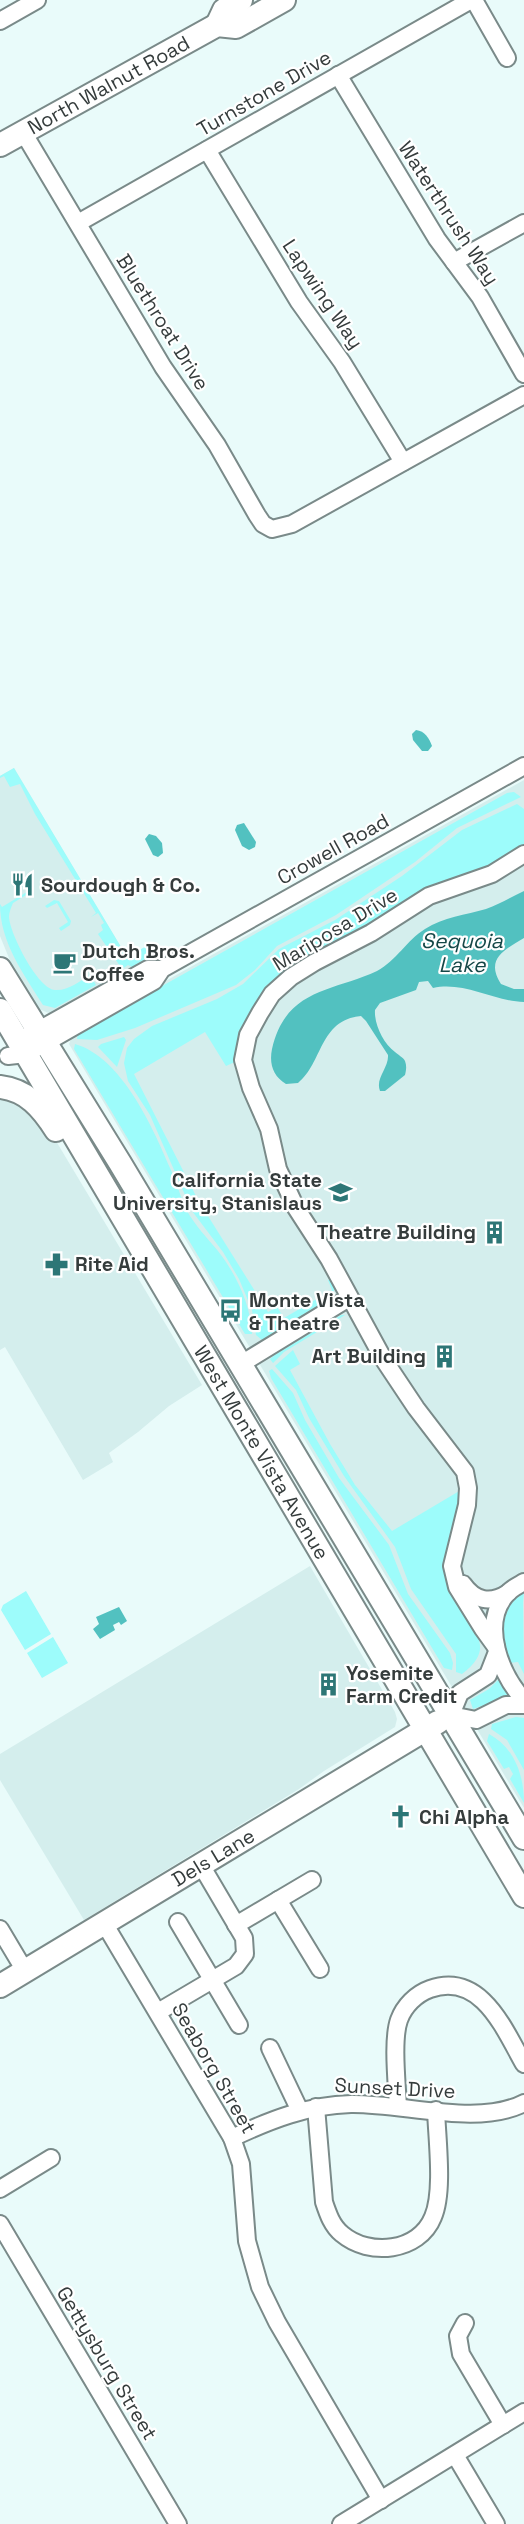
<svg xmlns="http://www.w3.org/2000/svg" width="524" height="2524" font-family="'Space Grotesk',sans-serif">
	<rect width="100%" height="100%" fill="#e9fbfa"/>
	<g fill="#d4eeed">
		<path d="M14,768l120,201 -83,45 -12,-5 -28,-46 -11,-27v-160z"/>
		<path d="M524,780v1028l-455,-764 4,-11z"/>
		<path d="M0,1094l11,3 39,34 152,254 -33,21 -31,26 -29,21 4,9 -30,18 -78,-133 -5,3z"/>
		<path d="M310,1566l85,146 2,7 -2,8 -71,44 -25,18 -215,131 -84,-140v-26z"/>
	</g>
	<g fill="#9dfcfb">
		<path d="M14,768l113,189 23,-13 6,9 -24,14 -4,-2 -6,4 -24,-35 5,-4 -2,-5 3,-2 -6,-10 -7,4 5,-4 -61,-99 -15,-30 -10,3 -6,-11 -4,2v-2z"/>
		<path d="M514,792l7,5 -64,31 -42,34 -79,53 -59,31 -22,24 -19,15 -101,43 -38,12 -20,-1 1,-6 429,-240z"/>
		<path d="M517,804l7,5v36l-31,22 -72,25 -45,29 -77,42 -62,98 -11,5 -21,-34 -71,42 64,126 70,112 9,-5 7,11 48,-28 -4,-10 3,-1 4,7 -3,11 -70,43 -6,-5 -4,-25 -13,-31 -16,-27 -31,-41 -42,-96 -22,-34 -4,-18 3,-15 7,-9 18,-13 65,-27 26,-15 36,-35 56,-29 67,-44 60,-46z"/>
		<path d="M30,890l1,2 -18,11c-2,5 -4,9 -4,14 1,17 29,72 46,73 13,1 25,-9 35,-15l6,10 -41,23 -12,-3c-20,-32 -43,-63 -43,-101l2,3z"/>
		<path d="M54,900l5,1 12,20 -1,4 -9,6 -2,-3 9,-6 -11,-19 -10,5 -2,-2z"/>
		<path d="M124,1037l2,3 -9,27 -19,-20 3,-3z"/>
		<path d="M75,1044c46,13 78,83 95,124 7,14 10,29 17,43 8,14 20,27 31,40 18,23 33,54 34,83h-7l-171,-285z"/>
		<path d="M341,1315h4l-61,37 -11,11 -3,-4 6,-5z"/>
		<path d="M293,1350l7,14 -10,6 40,74 25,41 37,46 69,-41c3,18 -13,47 -15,67 0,9 3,22 5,31 8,35 54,54 11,86l-6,-2v-18l-45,-65 -16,-42 -51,-71 -35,-58 -13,-28 -21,-24z"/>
		<path d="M272,1369l21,24 12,27 34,58 50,67 19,49 42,59 3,10 -1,7 -8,-2 -173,-290 -2,-7z"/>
		<path d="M26,1591l25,43 -26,16 -24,-40 2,-5z"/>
		<path d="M524,1592l-1,10 1,72 -6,-12 -9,1c-8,-27 -11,-54 15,-71z"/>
		<path d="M53,1637l15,26 -26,15 -15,-25z"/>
		<path d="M500,1678l10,18 -37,13 -3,-9 19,-11z"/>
		<path d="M516,1717l8,1v52l-17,-30 -16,-11 1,-5z"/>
		<path d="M489,1734c26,14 35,42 35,69l-14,-24 3,-5 -4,-7 -5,2 -17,-28z"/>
	</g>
	<g fill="#52c1c0">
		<path d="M416,730c9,1 13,8 16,16l-4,5h-6l-9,-11 -1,-6z"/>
		<path d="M244,823l12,19 -1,5 -6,3 -7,-4 -7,-16 2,-5z"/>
		<path d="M149,834l7,2 6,7 1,10 -5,4 -5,-2 -8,-16z"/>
		<path d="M524,891v47c-20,12 -39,21 -23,46l13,5h10v13c-31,-1 -60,-21 -91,-14l-5,-7 -9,1 -3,8 -36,13 -5,7c-1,14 8,33 20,42 3,3 8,5 10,9 2,5 1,10 0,14l-20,16h-5c-5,-13 9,-23 8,-36l-22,-34 -5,-5c-42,4 -38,47 -63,67l-12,1c-13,-8 -17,-20 -14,-35 14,-61 60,-57 105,-78 19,-10 30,-31 48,-42 18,-12 41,-14 61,-20 14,-5 25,-12 38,-18z"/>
		<path d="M119,1607l8,14 -6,4 -2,-3 -6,3 2,5 -15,9 -7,-10 6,-5 -3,-7z"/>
	</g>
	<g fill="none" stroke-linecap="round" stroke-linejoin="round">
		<defs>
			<g id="street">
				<path d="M474,0l33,58"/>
				<path d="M0,21l37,-21"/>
				<path d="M338,75l99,164 43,58 44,77"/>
				<path d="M23,132l140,235 54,78 40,70 6,9 9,5 20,-5 232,-129"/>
				<path d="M207,150l92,152 43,60 61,100"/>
				<path d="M78,223l393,-223"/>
				<path d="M454,262l70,-39"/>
				<path d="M28,1036l120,-67h14"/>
				<path d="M8,1056l18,-2 128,-73 8,-12 362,-203"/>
				<path d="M241,1364l108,-66"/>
				<path d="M524,1582c-7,4 -14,7 -19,14 -24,30 -4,79 19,104"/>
				<path d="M463,1584c12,17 27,20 45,9"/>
				<path d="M496,1647l-13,-18 -26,-42 -5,-21 15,-61 1,-17 -3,-16 -49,-64 -32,-48 -55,-101 -33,-51 -18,-39 -9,-40 -18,-41 -8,-28 5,-25 12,-22 12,-19 19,-17 24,-15 56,-29 58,-37 63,-22 32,-20"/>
				<path d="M497,1652l-9,23 -28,18 -9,22 25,5 30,-15h18"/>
				<path d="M278,1900l42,69"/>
				<path d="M178,1922l61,103"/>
				<path d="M104,1923l128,215 9,26 6,77 13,46 17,35 104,178"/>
				<path d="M236,1925l76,-45"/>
				<path d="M0,1929l25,42"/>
				<path d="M158,2012l78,-46 9,-12 -1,-16 -43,-73"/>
				<path d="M270,2048l30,63"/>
				<path d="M316,2107l8,95c4,12 8,24 18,32 27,23 77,18 91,-17 11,-25 4,-78 3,-107"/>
				<path d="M398,2107c-1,-23 -6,-67 1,-87 5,-14 17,-26 31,-31 51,-18 74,40 94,75"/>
				<path d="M232,2138c38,-18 76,-33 119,-34 52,-1 127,23 173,-1"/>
				<path d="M0,2189l51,-31"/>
				<path d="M0,2224l178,300"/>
				<path d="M465,2323l-7,13 3,18 42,71"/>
				<path d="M455,2455l41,69"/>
				<path d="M341,2524l183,-112"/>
			</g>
			<g id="secondary">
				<path d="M217,25l7,-15 17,-10"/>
				<path id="s1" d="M0,145l217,-120 19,2 48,-27"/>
				<path d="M0,969l120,194 404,675"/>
				<path id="s2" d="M0,1010l524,886"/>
				<path d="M0,1087c27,3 42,21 56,43"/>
				<path id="s3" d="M0,1986l438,-264"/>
			</g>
		</defs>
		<use href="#street" stroke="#7a8a89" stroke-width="20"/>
		<use href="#secondary" stroke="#7a8a89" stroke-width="26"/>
		<use href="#street" stroke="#fff" stroke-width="16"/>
		<use href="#secondary" stroke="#fff" stroke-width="22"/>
	</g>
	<defs>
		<symbol id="restaurant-bare" viewBox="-9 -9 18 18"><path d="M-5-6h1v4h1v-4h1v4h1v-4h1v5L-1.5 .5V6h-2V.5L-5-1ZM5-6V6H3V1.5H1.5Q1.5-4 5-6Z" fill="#2d7676" stroke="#fff" stroke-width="2.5" paint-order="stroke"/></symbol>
		<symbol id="cafe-bare" viewBox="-9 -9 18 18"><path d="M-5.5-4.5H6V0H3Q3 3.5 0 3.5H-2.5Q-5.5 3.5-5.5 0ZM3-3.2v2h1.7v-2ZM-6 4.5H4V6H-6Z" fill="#2d7676" stroke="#fff" stroke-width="2.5" paint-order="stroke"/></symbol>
		<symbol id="university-bare" viewBox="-9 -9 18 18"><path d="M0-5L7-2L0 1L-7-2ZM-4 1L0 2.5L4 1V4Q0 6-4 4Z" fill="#2d7676" stroke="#fff" stroke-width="2.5" paint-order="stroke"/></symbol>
		<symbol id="building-bare" viewBox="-9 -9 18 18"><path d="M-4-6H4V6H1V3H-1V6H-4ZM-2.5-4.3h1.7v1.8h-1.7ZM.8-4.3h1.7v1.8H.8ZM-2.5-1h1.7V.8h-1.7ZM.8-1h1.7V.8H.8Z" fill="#2d7676" stroke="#fff" stroke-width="2.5" paint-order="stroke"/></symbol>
		<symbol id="pharmacy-bare" viewBox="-9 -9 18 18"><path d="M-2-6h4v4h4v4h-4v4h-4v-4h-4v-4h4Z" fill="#2d7676" stroke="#fff" stroke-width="2.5" paint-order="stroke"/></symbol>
		<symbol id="bus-bare" viewBox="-9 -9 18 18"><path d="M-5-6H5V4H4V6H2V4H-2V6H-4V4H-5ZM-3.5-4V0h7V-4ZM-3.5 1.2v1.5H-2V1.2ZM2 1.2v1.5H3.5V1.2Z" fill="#2d7676" stroke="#fff" stroke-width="2.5" paint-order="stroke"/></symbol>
		<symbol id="church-bare" viewBox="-9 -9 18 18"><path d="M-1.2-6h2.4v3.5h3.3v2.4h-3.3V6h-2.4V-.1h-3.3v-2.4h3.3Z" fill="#2d7676" stroke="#fff" stroke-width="2.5" paint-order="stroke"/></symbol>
	</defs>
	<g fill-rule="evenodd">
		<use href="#restaurant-bare" x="6" y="868" width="33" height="33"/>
		<use href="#cafe-bare" x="48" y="946" width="33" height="33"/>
		<use href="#university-bare" x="324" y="1176" width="33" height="33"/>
		<use href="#building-bare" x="478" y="1216" width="33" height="33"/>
		<use href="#pharmacy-bare" x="40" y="1248" width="33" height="33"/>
		<use href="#bus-bare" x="214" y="1294" width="33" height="33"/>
		<use href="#building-bare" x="428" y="1340" width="33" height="33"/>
		<use href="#building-bare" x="312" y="1668" width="33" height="33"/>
		<use href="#church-bare" x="384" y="1800" width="33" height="33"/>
	</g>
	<g text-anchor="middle" stroke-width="4.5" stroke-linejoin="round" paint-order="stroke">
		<g font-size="20" fill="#353c3c" stroke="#fff">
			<text dy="7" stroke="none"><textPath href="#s1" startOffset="124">North Walnut Road</textPath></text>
			<text transform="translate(264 93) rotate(-30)" y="7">Turnstone Drive</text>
			<text transform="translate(449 213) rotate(57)" y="7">Waterthrush Way</text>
			<text transform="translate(323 294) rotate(56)" y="7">Lapwing Way</text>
			<text transform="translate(163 322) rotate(58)" y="7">Bluethroat Drive</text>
			<text transform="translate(333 849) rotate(-29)" y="7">Crowell Road</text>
			<text transform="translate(335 929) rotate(-31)" y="7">Mariposa Drive</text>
			<text dy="7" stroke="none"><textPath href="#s2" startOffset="514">West Monte Vista Avenue</textPath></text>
			<text dy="7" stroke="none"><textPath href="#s3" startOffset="249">Dels Lane</textPath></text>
			<text transform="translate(214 2068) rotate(60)" y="7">Seaborg Street</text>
			<text transform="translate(395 2088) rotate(3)" y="7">Sunset Drive</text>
			<text transform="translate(107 2363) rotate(59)" y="7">Gettysburg Street</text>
		</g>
		<g font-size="20" font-weight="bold" fill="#353c3c" stroke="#fff" text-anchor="start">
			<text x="41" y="892">Sourdough &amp; Co.</text>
			<text x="82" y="958">Dutch Bros.<tspan x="82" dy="23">Coffee</tspan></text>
			<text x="322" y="1187" text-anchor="end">California State<tspan x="322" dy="23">University, Stanislaus</tspan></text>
			<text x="476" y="1239" text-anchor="end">Theatre Building</text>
			<text x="75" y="1271">Rite Aid</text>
			<text x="249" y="1307">Monte Vista<tspan x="249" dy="23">&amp; Theatre</tspan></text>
			<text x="426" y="1363" text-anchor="end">Art Building</text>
			<text x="346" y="1680">Yosemite<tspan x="346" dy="23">Farm Credit</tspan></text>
			<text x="419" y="1824">Chi Alpha</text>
		</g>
		<g font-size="21" font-style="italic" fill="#154747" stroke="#fff">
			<text x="462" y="948">Sequoia<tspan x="462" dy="24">Lake</tspan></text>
		</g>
	</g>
</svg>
